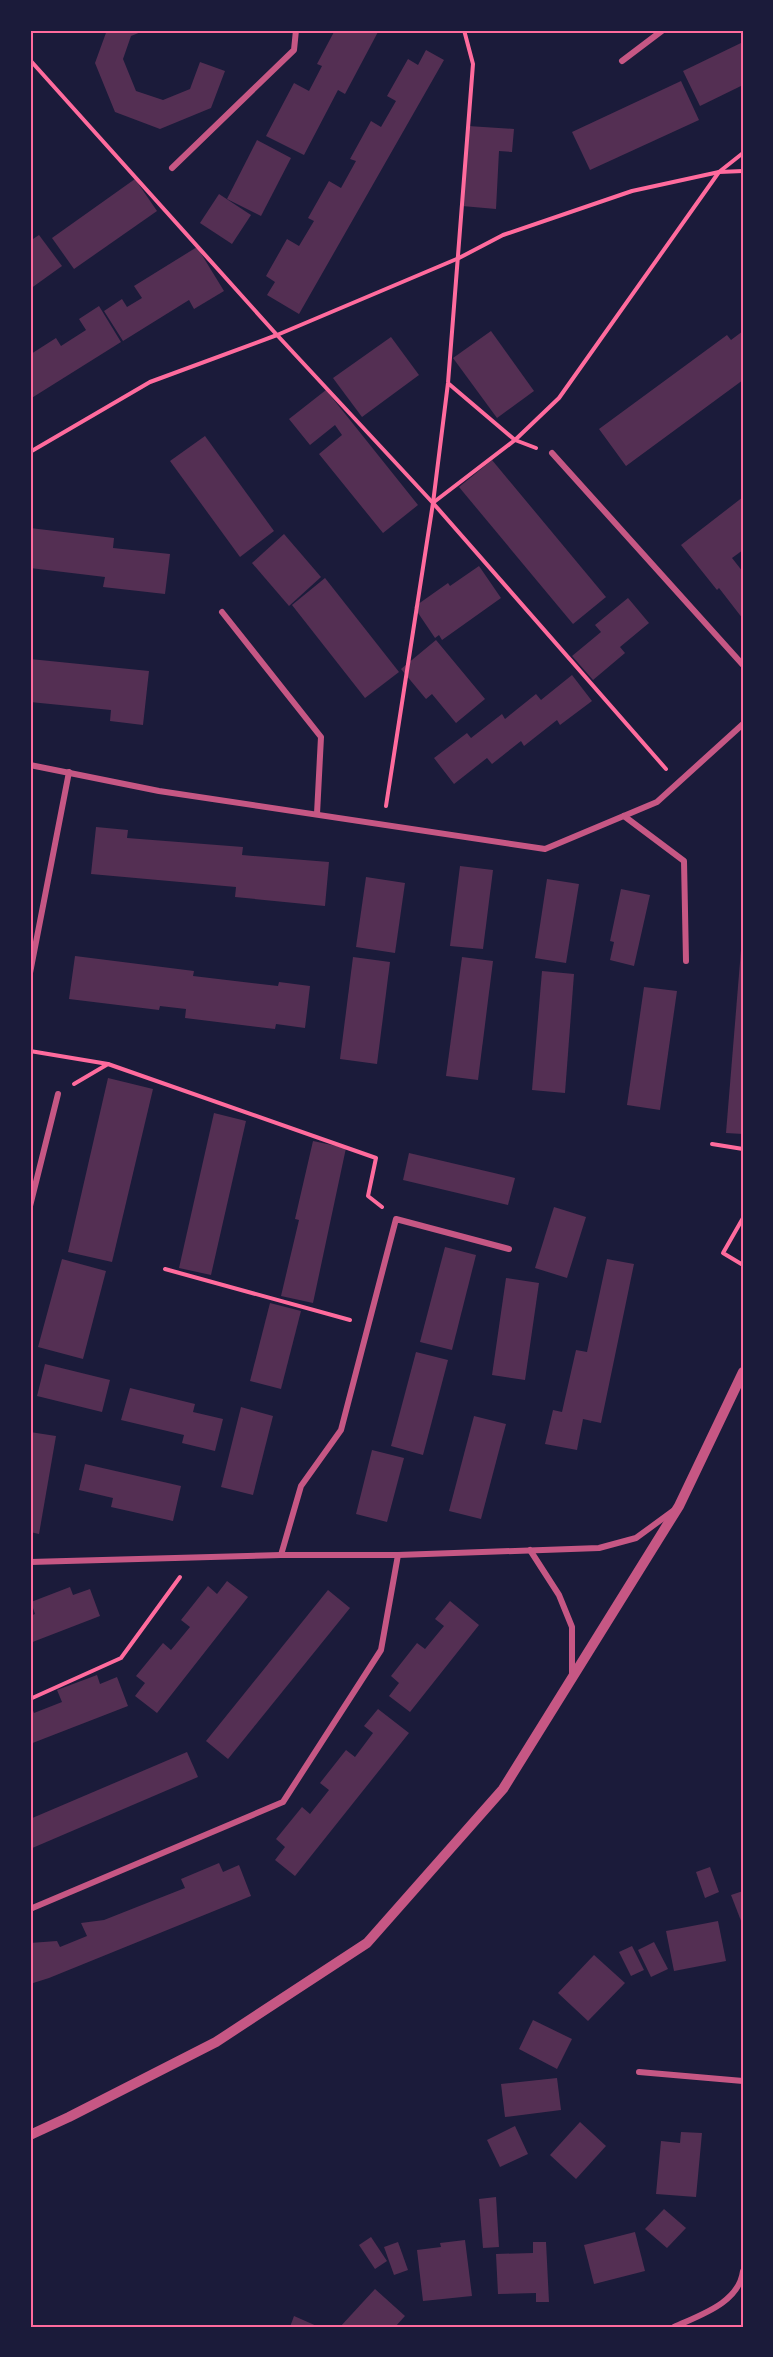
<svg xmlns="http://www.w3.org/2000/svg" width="773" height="2357" font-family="'Fira Sans',sans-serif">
	<rect width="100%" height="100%" fill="#1b1b3a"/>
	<g fill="#542f53">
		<path d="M107,30h39l-15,6 -8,23 13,32 27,9 27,-11 10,-27 25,9 -14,37 -51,21 -45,-17 -20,-49z"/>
		<path d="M335,30h44l-34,64 -7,-4 -34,65 -38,-19 28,-53 15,8 13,-25 -5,-2z"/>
		<path d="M743,42v43l-43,21 -17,-35z"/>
		<path d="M426,50l18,10 -145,254 -32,-19 8,-13 -9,-6 21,-37 12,7 15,-25 -6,-3 21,-37 12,7 15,-27 -6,-2 21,-38 10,6 15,-26 -9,-5 21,-37 10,6z"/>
		<path d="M681,81l18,39 -109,50 -18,-38z"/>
		<path d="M468,126l46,3 -2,23 -13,-1 -3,58 -34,-3z"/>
		<path d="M257,140l34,18 -30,58 -34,-17z"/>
		<path d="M135,179l22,32 -83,58 -22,-31z"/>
		<path d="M219,194l32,21 -19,29 -32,-21z"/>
		<path d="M39,235l23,31 -32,23v-48z"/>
		<path d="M197,247l27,44 -30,18 -5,-9 -66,41 -19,-30 18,-12 5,8 15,-9 -8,-12z"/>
		<path d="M99,306l22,36 -91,57 1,-45 25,-16 5,8 25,-16 -7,-11z"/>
		<path d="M491,331l43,60 -37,27 -44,-60z"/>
		<path d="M743,331v49l-117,86 -27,-37 128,-94 4,5z"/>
		<path d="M391,337l28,38 -57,42 -29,-39z"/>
		<path d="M326,390l92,115 -35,28 -64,-79 23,-19 -7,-10 -25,20 -21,-26z"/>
		<path d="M205,436l69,95 -34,26 -70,-96z"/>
		<path d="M492,460l114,137 -33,27 -114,-137z"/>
		<path d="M743,497v53l-11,8 11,14v47l-24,-31 -2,2 -36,-45z"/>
		<path d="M30,528l84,10 -1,10 57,6 -5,40 -62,-7 2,-10 -75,-9z"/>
		<path d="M284,534l37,43 -32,29 -37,-43z"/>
		<path d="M479,566l22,32 -59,42 -3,-5 -4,3 -21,-31 34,-24 2,3z"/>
		<path d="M325,578l74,94 -34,26 -73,-93z"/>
		<path d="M628,598l21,25 -29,24 5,6 -32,27 -21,-24 29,-24 -6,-7z"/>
		<path d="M436,640l49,59 -29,24 -24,-29 -6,5 -25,-30z"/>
		<path d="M30,659l119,12 -6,54 -33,-4 1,-11 -81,-8z"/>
		<path d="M572,675l20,26 -32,24 -3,-5 -33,26 -3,-5 -29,23 -5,-6 -33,26 -20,-26 33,-25 4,5 31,-24 3,5 31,-25 5,6z"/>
		<path d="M96,827l32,3 -1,8 116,9 -1,8 87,7 -4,44 -90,-9 1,-10 -145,-13z"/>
		<path d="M460,866l33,4 -10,79 -33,-3z"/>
		<path d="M366,877l39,6 -10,70 -39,-6z"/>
		<path d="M547,879l32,5 -13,79 -31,-5z"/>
		<path d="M621,889l29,6 -16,71 -24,-6 4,-18 -4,-1z"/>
		<path d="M741,950h2v184l-17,-1z"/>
		<path d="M75,956l119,15 -1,5 85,10 1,-4 31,4 -5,42 -29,-4 -1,5 -90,-11 1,-9 -26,-3 -1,4 -90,-11z"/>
		<path d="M353,957l37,5 -13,102 -37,-5z"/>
		<path d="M462,957l31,4 -15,119 -32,-4z"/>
		<path d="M542,971l32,3 -9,119 -33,-3z"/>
		<path d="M644,987l33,4 -17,119 -33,-5z"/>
		<path d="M108,1078l45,11 -41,173 -44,-10z"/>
		<path d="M214,1113l32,8 -35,154 -32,-7z"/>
		<path d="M313,1141l33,7 -33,155 -32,-7 18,-76 -4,-1z"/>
		<path d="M409,1153l106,25 -7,27 -105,-25z"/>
		<path d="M554,1207l32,10 -19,61 -32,-10z"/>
		<path d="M445,1247l31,8 -24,95 -32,-8z"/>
		<path d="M62,1259l44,12 -23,88 -45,-12z"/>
		<path d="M607,1259l27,5 -33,159 -18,-4 -6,31 -32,-6 8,-34 9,2 14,-62 11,2z"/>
		<path d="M506,1278l33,5 -14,97 -33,-5z"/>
		<path d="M270,1303l31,8 -20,78 -31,-8z"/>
		<path d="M416,1352l32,8 -25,95 -32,-9z"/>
		<path d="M45,1364l65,16 -8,32 -65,-16z"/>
		<path d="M130,1388l65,16 -2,8 30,7 -8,32 -33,-8 2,-8 -63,-15z"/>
		<path d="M241,1407l32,9 -20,79 -32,-8z"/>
		<path d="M474,1416l32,8 -25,95 -32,-8z"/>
		<path d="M30,1432l26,4 -17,98 -9,-2z"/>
		<path d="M372,1450l32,8 -17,64 -31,-8z"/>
		<path d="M85,1464l96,22 -8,35 -62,-14 2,-9 -34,-8z"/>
		<path d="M227,1581l21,16 -91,116 -22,-17 10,-13 -9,-7 27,-33 8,7 19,-23 -9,-7 27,-34 9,8z"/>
		<path d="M70,1587l3,8 17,-6 10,27 -70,27v-27l5,-2 -4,-12z"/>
		<path d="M328,1590l22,18 -122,151 -22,-18z"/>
		<path d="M450,1601l29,24 -69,87 -21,-16 10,-13 -8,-7 26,-33 8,6 19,-23 -9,-7z"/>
		<path d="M97,1675l3,9 17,-7 11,29 -98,38v-41l4,10 28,-11 -5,-12z"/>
		<path d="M378,1709l31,24 -114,143 -20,-16 10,-13 -9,-8 26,-32 8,7 19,-24 -9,-7 26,-33 9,7 18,-24 -9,-7z"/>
		<path d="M187,1752l11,25 -168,72v-30z"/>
		<path d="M219,1863l4,9 16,-7 12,31 -202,82 -19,6v-41l27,-2 3,6 27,-11 -6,-13 23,-3 81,-32 -4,-9z"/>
		<path d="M710,1867l9,25 -14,6 -9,-26z"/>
		<path d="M743,1891v35l-12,-31z"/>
		<path d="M718,1921l8,40 -52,10 -8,-40z"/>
		<path d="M654,1942l14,27 -17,8 -13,-27z"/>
		<path d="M632,1946l12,24 -13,6 -12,-24z"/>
		<path d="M594,1955l31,28 -37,38 -30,-28z"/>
		<path d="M533,2020l39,19 -15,30 -38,-20z"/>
		<path d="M557,2078l4,32 -56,7 -4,-33z"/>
		<path d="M580,2122l26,24 -30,33 -26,-24z"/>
		<path d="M515,2126l13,28 -28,13 -13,-27z"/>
		<path d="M681,2132l21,1 -6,64 -40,-3 5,-53 19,2z"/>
		<path d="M496,2197l3,50 -16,1 -4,-49z"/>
		<path d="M664,2209l22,19 -19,20 -22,-19z"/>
		<path d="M635,2232l10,39 -51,13 -10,-39z"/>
		<path d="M371,2237l16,24 -12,8 -16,-24z"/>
		<path d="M465,2240l7,56 -49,5 -6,-51 24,-3 -1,-4z"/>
		<path d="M398,2242l10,28 -14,5 -10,-28z"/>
		<path d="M533,2242h13l3,60h-13v-9l-38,1 -2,-40 37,-1z"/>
		<path d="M375,2289l30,27 -10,11h-55z"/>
		<path d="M294,2316l25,11h-29z"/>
	</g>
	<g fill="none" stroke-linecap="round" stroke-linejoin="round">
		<g stroke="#ff6b9d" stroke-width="4">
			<path d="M30,60l247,275 156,168 233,266"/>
			<path d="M449,384l66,56 21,8"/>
			<path d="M30,452l120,-70 127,-47 182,-77 44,-23 129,-44 87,-19 24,-1"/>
			<path d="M434,502l81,-62 44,-42 160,-226 24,-19"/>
			<path d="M386,806l47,-303 15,-120 25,-319 -9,-34"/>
			<path d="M30,1051l78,13 268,94 -8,38 14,11"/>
			<path d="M74,1084l34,-20"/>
			<path d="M712,1144l31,5"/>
			<path d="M743,1218l-20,35 20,12"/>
			<path d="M165,1269l185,51"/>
			<path d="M30,1699l91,-41 59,-81"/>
		</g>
		<g stroke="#c65784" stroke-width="6">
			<path d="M622,61l41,-31"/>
			<path d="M172,168l122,-118 2,-20"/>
			<path d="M552,453l191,212"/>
			<path d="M222,612l99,125 -4,77"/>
			<path d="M30,765l129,26 386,58 112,-47 86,-78"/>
			<path d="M624,816l60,45 2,100"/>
			<path d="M30,973l39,-201"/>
			<path d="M30,1206l28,-112"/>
			<path d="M530,1550l29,45 13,32v49"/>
			<path d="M281,1555l20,-69 40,-56 55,-211 113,30"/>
			<path d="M30,1562l251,-7h117l201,-7 37,-10 37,-27"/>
			<path d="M30,1909l253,-107 98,-152 17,-95"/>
			<path d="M639,2072l104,9"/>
			<path d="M674,2327c26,-12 65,-24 69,-56"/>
		</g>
		<path stroke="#c65784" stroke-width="10" d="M30,2135l39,-18 147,-75 151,-99 136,-154 176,-283 64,-134"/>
	</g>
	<rect width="773" height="2357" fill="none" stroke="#1b1b3a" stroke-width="63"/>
	<rect x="32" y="32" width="710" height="2294" fill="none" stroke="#ff6b9d" stroke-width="2"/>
</svg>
